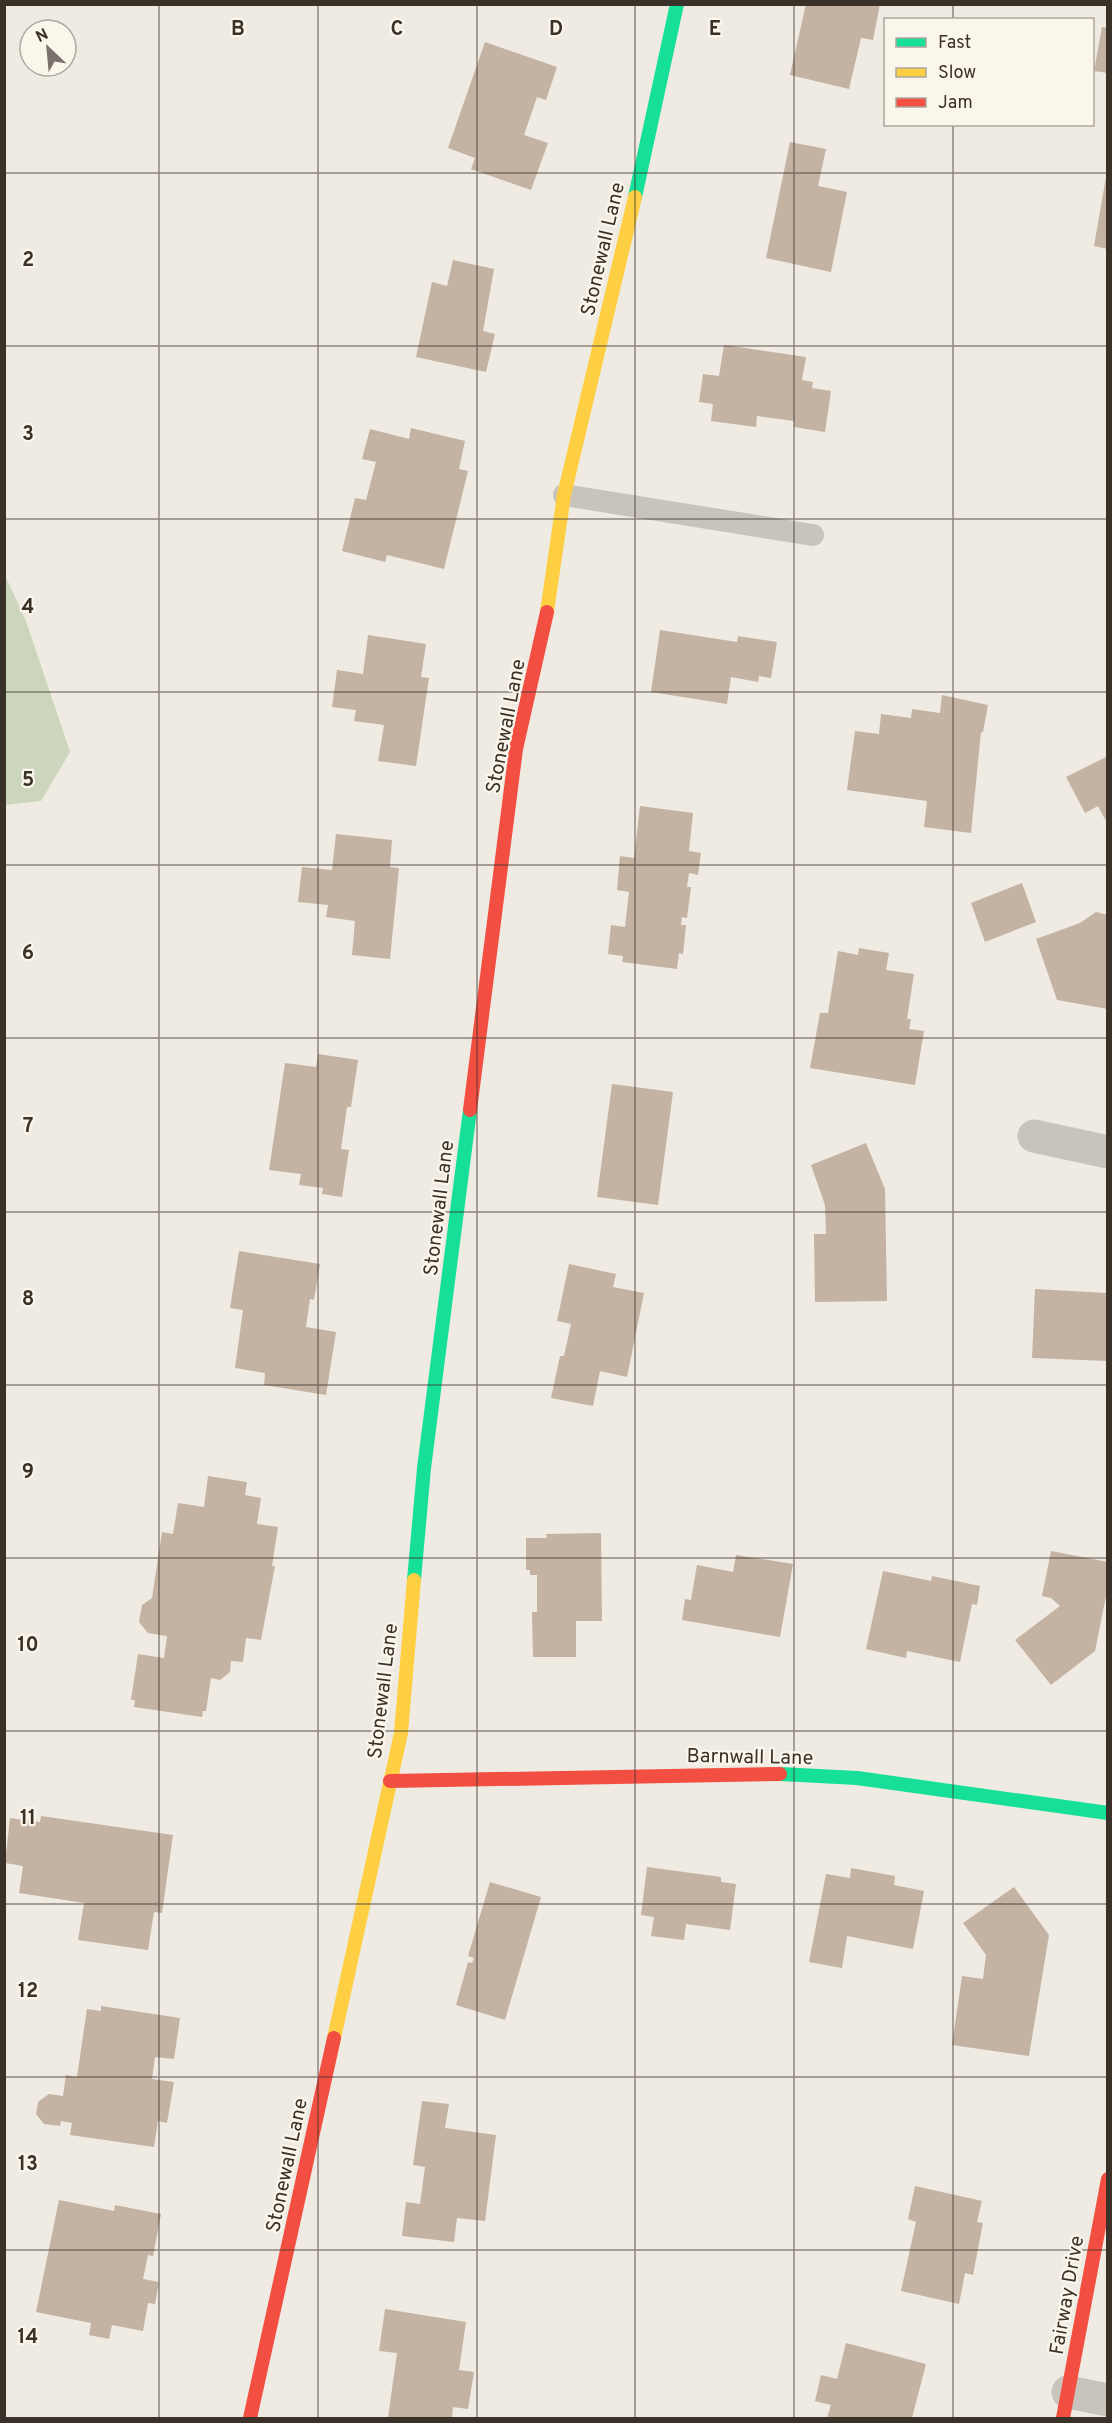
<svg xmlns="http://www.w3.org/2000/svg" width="1112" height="2423" font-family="Overpass,sans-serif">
	<rect width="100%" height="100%" fill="#efebe2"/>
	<path fill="#ccd6bc" d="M4,573l22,48 44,131 -29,49 -36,4z"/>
	<g fill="#c4b2a3">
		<path d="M806,4h74l-7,36 -12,-2 -12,51 -59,-14z"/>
		<path d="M1102,27l6,1v45l-14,-2z"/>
		<path d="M485,42l72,25 -11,33 -9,-3 -13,38 24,8 -17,47 -60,-21 4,-11 -27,-10z"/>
		<path d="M790,142l36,7 -8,37 29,6 -16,80 -65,-14z"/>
		<path d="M1106,177h2v72l-14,-3z"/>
		<path d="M453,260l41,9 -11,62 12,3 -9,38 -70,-15 16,-75 15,4z"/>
		<path d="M724,345l82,12 -4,23 11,2 -1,6 19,3 -6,41 -31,-5v-6l-37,-5 -1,11 -45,-6 2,-17 -14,-2 4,-28 16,2z"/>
		<path d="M411,428l54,13 -6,28 9,2 -24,98 -57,-14 -2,7 -43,-11 13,-53 11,2 10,-38 -14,-3 8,-30 39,10z"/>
		<path d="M660,630l77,12 1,-6 39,6 -6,36 -12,-2 -1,6 -27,-5 -4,27 -76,-12z"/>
		<path d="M368,635l58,9 -5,33 8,1 -13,88 -38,-5 6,-36 -30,-4 2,-11 -24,-3 5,-37 26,4z"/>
		<path d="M942,695l46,10 -5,27h-2l-10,101 -47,-6 3,-26 -80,-11 8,-59 24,3 2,-20 30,4 1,-9 28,4z"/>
		<path d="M1108,756v69l-10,-19 -13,7 -19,-36z"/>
		<path d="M640,806l53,7 -4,38 12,2 -3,22 -9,-2 -2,14h4l-4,31 -5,-1 -1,8h5l-3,29 -4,-1 -2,16 -55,-7 1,-6 -15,-2 3,-29 14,2 4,-35 -12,-2 3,-34 14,2z"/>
		<path d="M336,834l56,6 -2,27 9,1 -9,91 -38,-4 3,-34 -29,-4 2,-12 -30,-3 4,-35 30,3z"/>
		<path d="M1022,883l14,39 -51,20 -14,-39z"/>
		<path d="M1096,912l12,3v94l-51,-9 -21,-61 44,-16z"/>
		<path d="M859,948l30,5 -3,17 28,4 -7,45h4l-2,10 15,2 -9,54 -105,-17 10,-55h8l10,-62 20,4z"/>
		<path d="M318,1054l40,6 -7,47h-4l-6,42 8,1 -7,47 -20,-3 1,-6 -24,-3 2,-11 -32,-4 16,-107 31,4z"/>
		<path d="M612,1084l61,8 -15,113 -61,-8z"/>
		<path d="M866,1143l19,46 2,112 -72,1 -1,-68h12l-1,-29 -14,-40z"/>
		<path d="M239,1251l81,13 -6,36 -4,-1 -4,28 30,5 -10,63 -62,-10 1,-12 -30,-5 8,-58 -13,-2z"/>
		<path d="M569,1264l47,10 -3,13 31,6 -17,84 -27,-6 -7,35 -42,-8 9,-42h4l7,-32 -14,-3z"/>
		<path d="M1035,1289l73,4v68l-76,-3z"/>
		<path d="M208,1476l39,6 -2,13 16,3 -4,26 21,3 -6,39h3l-14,74 -15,-2 -3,24 -12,-1 -1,11 -10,8 -9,-2 -5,33h-3l-1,6 -68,-10 1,-7h-4l7,-46 26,4 3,-22 -19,-3 -9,-11 3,-17 10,-7 10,-66 11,2 5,-31 26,4z"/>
		<path d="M601,1533l1,88h-26v36h-43l-1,-45h5v-37h-7v-5h-4v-32h21l-1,-4z"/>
		<path d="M1051,1551l57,11v24l-13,65 -44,34 -36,-45 45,-34 -9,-8 -9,-2z"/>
		<path d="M736,1555l57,9 -13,73 -98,-17 3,-21 6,1 6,-35 36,7z"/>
		<path d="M883,1571l48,10 1,-5 48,10 -3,19 -5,-1 -12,58 -53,-11 -1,7 -40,-9z"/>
		<path d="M41,1816l132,19 -11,78 -8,-1 -6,38 -70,-10 6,-37 -65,-10 4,-27 -18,-3 5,-45 30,4z"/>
		<path d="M647,1867l74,10v5l15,2 -6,46 -44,-6 -2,16 -33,-4 3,-19 -13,-2z"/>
		<path d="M851,1868l44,8 -1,9 30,6 -11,58 -66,-13 -5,32 -33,-6 17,-88 24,4z"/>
		<path d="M490,1882l51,15 -36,123 -49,-15 12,-43 4,1 2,-5 -6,-2z"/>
		<path d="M1014,1887l35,48 -20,121 -77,-11 10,-69 21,3 3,-24 -23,-32z"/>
		<path d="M101,2006l79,12 -6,41 -19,-2 -3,22 22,3 -7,41 -9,-2 -4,26 -84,-12 2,-12 -11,-2 -1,5 -16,-2 -8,-10 2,-12 11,-8 14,2 3,-21 11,2 10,-68 14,2z"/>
		<path d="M422,2101l27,3 -4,24 51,7 -11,86 -28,-3 -3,24 -52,-6 4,-34 14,2 5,-37 -12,-2z"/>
		<path d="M915,2186l67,15 -5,21 6,1 -10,52 -8,-2 -6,31 -58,-13 15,-69 -8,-3z"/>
		<path d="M59,2200l55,11 1,-6 46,9 -8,42 -5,-1 -5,24 16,3 -4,22 -7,-1 -5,28 -31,-6 -3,14 -20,-4 2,-12 -55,-11z"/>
		<path d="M385,2309l81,13 -7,48 15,2 -6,37 -15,-2 -1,11h-64l9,-65 -18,-2z"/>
		<path d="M846,2343l80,21 -14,54h-85l4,-13 -16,-4 6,-26 16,4z"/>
	</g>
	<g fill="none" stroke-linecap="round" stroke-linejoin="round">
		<path stroke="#c9c4bb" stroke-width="22" d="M564,495l249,40"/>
		<g stroke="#c9c4bb" stroke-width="33">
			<path d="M1034,1136l74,16"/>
			<path d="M1068,2392l40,8"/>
		</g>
		<g stroke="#16e098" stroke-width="14">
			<path d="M635,197l42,-193"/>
			<path d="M414,1580l10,-112 46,-358"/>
			<path d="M780,1774l77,4 251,35"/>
		</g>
		<g stroke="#ffcf43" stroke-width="14">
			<path d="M547,612l17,-117 71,-298"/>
			<path d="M334,2038l67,-305 13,-153"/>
		</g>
		<g stroke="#f24e42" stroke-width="14">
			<path d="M470,1110l46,-361 31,-137"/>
			<path d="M390,1781l390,-7"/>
			<path d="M250,2418l84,-380"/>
			<path d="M1063,2418l45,-239"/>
		</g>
	</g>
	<path fill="none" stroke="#3a3129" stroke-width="1.5" stroke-opacity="0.55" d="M159,4v2414M318,4v2414M477,4v2414M635,4v2414M794,4v2414M953,4v16M953,124v2294M4,173h1104M4,346h1104M4,519h1104M4,692h1104M4,865h1104M4,1038h1104M4,1212h1104M4,1385h1104M4,1558h1104M4,1731h1104M4,1904h1104M4,2077h1104M4,2250h1104"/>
	<g text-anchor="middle" stroke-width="4.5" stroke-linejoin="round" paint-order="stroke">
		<g font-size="20" fill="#3a3129" stroke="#fbf6eb">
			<text transform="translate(602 249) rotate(-77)" y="7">Stonewall Lane</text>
			<text transform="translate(505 726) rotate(-79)" y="7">Stonewall Lane</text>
			<text transform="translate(438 1208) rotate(-83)" y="7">Stonewall Lane</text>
			<text transform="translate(382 1691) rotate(-83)" y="7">Stonewall Lane</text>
			<text transform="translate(750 1756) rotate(1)" y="7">Barnwall Lane</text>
			<text transform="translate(286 2165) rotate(-78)" y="7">Stonewall Lane</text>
			<text transform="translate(1066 2295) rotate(-80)" y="7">Fairway Drive</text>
		</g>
	</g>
	<g font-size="20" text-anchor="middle" font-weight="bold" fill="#3a3129" stroke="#fbf6eb" stroke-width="4.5" stroke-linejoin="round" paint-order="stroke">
		<text x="238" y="35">B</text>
		<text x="397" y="35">C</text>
		<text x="556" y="35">D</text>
		<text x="715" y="35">E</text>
		<text x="28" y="266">2</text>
		<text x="28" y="440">3</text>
		<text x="28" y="613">4</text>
		<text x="28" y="786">5</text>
		<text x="28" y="959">6</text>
		<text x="28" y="1132">7</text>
		<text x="28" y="1305">8</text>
		<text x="28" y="1478">9</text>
		<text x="28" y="1651">10</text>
		<text x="28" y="1824">11</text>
		<text x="28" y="1997">12</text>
		<text x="28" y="2170">13</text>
		<text x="28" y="2343">14</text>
	</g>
	<rect width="1112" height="2423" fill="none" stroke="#3a3129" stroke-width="12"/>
	<rect x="884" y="18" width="210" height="108" fill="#fbf6eb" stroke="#aea79d" stroke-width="1.5"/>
	<rect x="896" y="38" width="30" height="9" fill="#16e098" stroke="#aea79d" stroke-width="1.5"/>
	<text x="938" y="48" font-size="18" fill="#3a3129">Fast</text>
	<rect x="896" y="68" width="30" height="9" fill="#ffcf43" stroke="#aea79d" stroke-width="1.5"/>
	<text x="938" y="78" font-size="18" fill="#3a3129">Slow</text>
	<rect x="896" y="98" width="30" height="9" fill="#f24e42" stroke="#aea79d" stroke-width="1.5"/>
	<text x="938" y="108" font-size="18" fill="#3a3129">Jam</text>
	<g transform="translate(48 48) rotate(334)"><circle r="28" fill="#fbf6eb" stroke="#aea79d" stroke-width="1.5"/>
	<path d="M0-4.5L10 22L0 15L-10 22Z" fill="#79726a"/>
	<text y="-9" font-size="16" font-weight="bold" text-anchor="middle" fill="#3a3129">N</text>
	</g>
</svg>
